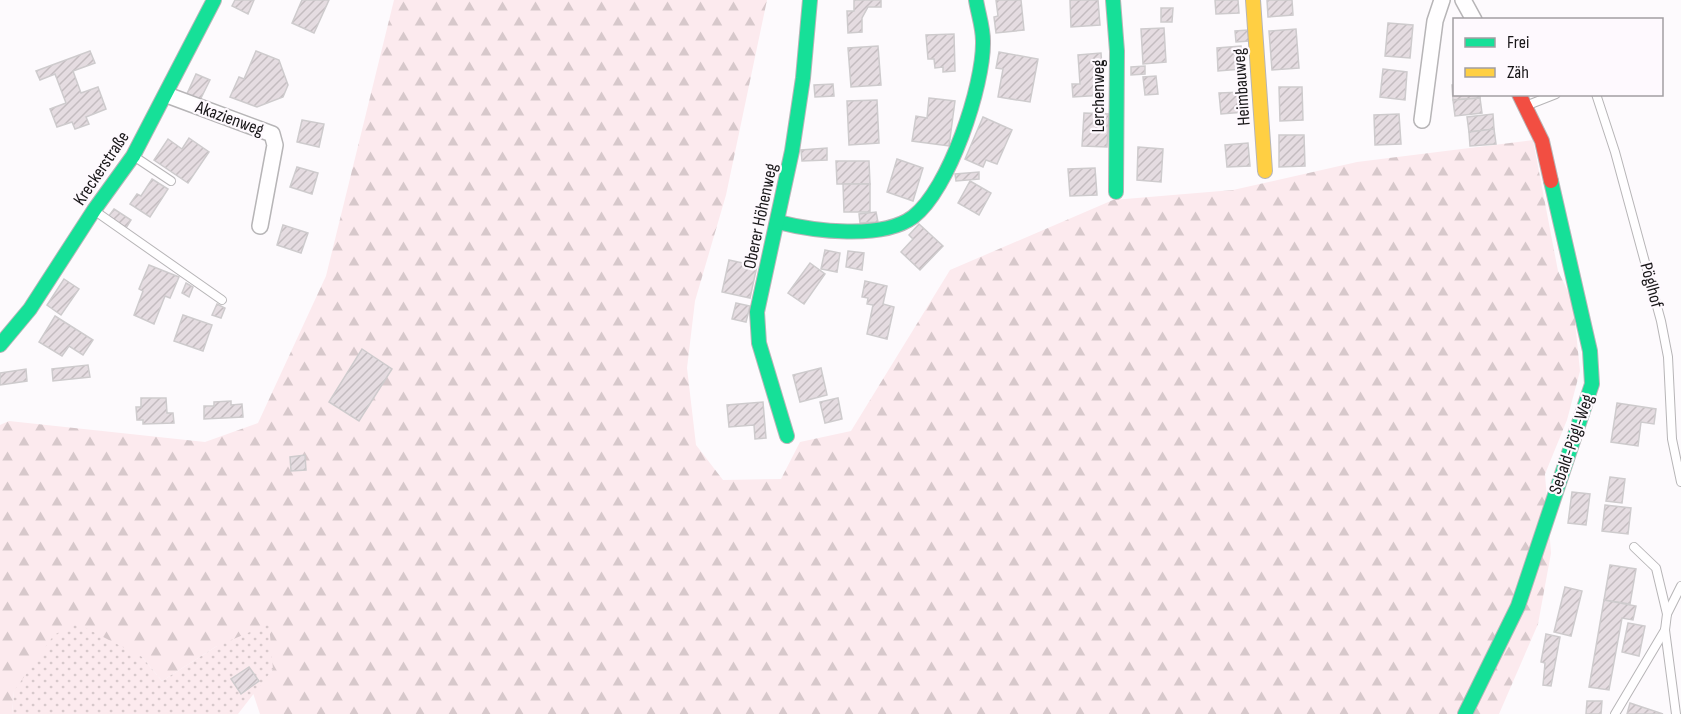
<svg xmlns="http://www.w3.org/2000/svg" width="1681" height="714" font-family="'Sofia Sans Condensed',sans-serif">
	<defs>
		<pattern id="forest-firs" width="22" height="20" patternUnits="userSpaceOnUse" patternTransform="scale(1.5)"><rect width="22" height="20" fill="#fceaee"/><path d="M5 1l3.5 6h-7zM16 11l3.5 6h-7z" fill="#d7c8cb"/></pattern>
		<pattern id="garden-dots" width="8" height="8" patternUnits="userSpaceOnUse" patternTransform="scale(1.5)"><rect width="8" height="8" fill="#fceaee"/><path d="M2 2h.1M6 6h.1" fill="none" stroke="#d7c8cb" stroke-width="1.8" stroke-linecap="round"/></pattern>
		<pattern id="building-hatch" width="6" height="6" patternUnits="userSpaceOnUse" patternTransform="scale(1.5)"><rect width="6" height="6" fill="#e5dce1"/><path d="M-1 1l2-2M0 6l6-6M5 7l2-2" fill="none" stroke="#c4bcc0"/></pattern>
	</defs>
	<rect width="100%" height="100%" fill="#fdfafd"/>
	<path fill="url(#forest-firs)" d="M394,0h373l-41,195 -31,106 -8,67 9,77 27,35 58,-1 19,-37 51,-11 99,-161 163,-70 120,-10 124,-28 176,-22 25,131 15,31 7,69 -13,49 -22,54 6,79 -13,71 -39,90h-1239l-7,-21 20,-24 -56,-23 -55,35 -20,-24 -128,34 -2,23h-12v-289l9,-4 196,21 53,-19 68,-147z"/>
	<path fill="url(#garden-dots)" d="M76,623l66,34 20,24 55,-35 52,-22 4,45 -35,45h-226l2,-23 40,-56z"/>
	<g fill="url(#building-hatch)" stroke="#cecbcd" stroke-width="1.5">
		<path d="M235,0h19l-6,14 -16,-8z"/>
		<path d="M302,0h27l-15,33 -22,-10z"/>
		<path d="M854,0h27v7h-13l-6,11v14l-14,1 -1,-22h7z"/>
		<path d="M996,0h25l3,30 -28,3 -2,-16 4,-1z"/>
		<path d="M1070,0h28l2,25 -29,2z"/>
		<path d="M1215,0h23l1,13 -23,1z"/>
		<path d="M1267,0h25l1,15 -25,2z"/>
		<path d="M1161,8h12l-1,14h-11z"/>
		<path d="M1388,23l25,2 -3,33 -25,-2z"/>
		<path d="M1164,28l2,34 -23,2 -2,-35z"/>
		<path d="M1296,29l3,39 -27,2 -3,-39z"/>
		<path d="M1248,30l1,11 -13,1 -1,-11z"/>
		<path d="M954,34l1,37 -12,1v-5l-8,1 -1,-9h-6l-2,-24z"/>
		<path d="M878,46l3,39 -30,2 -3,-39z"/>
		<path d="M1241,46l1,23 -24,2 -1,-23z"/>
		<path d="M90,51l5,12 -22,8 8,22 17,-6 8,22 -20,8 3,7 -14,5 -3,-7 -15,5 -7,-18 16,-6 -11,-29 -15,6 -4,-9z"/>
		<path d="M256,51l23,9 9,25 -5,12 -26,10 -27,-10 9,-20 5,2z"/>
		<path d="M999,52l39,7 -8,43 -32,-5 5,-28 -7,-1z"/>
		<path d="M1101,53l3,42 -31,2 -1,-13h8l-2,-29z"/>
		<path d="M1145,66v8l-14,1v-8z"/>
		<path d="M1383,69l24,3 -2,28 -25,-3z"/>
		<path d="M196,74l14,6 -11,22 -13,-6z"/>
		<path d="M1156,76l2,18 -13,1 -2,-18z"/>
		<path d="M833,84l1,12 -19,1 -1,-12z"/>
		<path d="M1452,85h2v9h26v4l-27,2z"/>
		<path d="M1279,87h23l1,33 -23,1z"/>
		<path d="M1244,92l1,20 -24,2 -2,-21z"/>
		<path d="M929,98l26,3 -6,45 -37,-5 4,-25 11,2z"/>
		<path d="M1480,98l2,15 -27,3 -2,-16z"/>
		<path d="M877,100l2,43 -30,2 -2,-44z"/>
		<path d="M1084,113l25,1 -2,33 -25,-1z"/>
		<path d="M1399,114l2,30 -26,1 -1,-30z"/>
		<path d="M1493,114l1,15 -25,3 -2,-15z"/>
		<path d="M983,117l29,13 -15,34 -11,-4 -3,7 -18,-8z"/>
		<path d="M302,120l22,4 -5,23 -22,-5z"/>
		<path d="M1494,129l2,15 -26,2 -1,-14z"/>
		<path d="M1279,135h25l1,31 -26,1z"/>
		<path d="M189,138l20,14 -21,31 -34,-23 14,-21 14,10z"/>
		<path d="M1248,143l2,23 -23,1 -2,-22z"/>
		<path d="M1138,147l25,2 -2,33 -24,-2z"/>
		<path d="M827,148v12l-25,1 -1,-11z"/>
		<path d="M897,159l26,9 -10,33 -26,-9z"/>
		<path d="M836,161h33l1,23h-33z"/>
		<path d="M297,167l21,6 -6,21 -22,-7z"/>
		<path d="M1095,168l2,27 -27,1 -2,-27z"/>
		<path d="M979,172v7l-23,2 -1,-7z"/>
		<path d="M152,179l16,10 -18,28 -20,-13 7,-10 4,2z"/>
		<path d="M970,181l21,12 -12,22 -21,-12z"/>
		<path d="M843,184h27v28h-26z"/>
		<path d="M114,209l17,11 -5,8 -18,-11z"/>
		<path d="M876,212l2,10 -18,1 -1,-9z"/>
		<path d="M919,224l24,22 -23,24 -19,-18 12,-13 -4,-4z"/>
		<path d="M283,225l25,8 -7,20 -24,-8z"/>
		<path d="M825,250l15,3 -3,19 -16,-3z"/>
		<path d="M848,251l16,2 -2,17 -16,-3z"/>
		<path d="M729,260l28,6 -7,32 -28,-6z"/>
		<path d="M810,263l15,11 -21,30 -16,-11z"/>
		<path d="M149,265l30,12 -9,21 -5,-2 -11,28 -20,-9 9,-24 -4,-2z"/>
		<path d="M64,279l15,10 -18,26 -14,-10z"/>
		<path d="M865,281l22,5 -4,18 11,3 -7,32 -20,-5 6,-29 -6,-1 1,-6 -6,-1z"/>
		<path d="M186,283l7,4 -4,10 -7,-4z"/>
		<path d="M736,303l14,3 -4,16 -14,-3z"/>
		<path d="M217,304l8,4 -4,10 -9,-3z"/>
		<path d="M183,315l29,10 -9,26 -29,-10z"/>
		<path d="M55,316l38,24 -10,15 -14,-9 -7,10 -23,-14z"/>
		<path d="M362,349l30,20 -33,52 -30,-19z"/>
		<path d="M88,365l2,12 -37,4 -1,-12z"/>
		<path d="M821,368l6,27 -27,7 -7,-27z"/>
		<path d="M26,369l1,12 -27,4v-12z"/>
		<path d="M141,398h25l1,15h6l1,10 -31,1v-4h-6l-1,-13h5z"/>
		<path d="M838,398l4,21 -17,4 -5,-21z"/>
		<path d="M231,401v4l11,-1 1,13 -39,2v-13h10v-4z"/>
		<path d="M763,402l3,36 -11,1 -1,-14 -25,2 -2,-22z"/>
		<path d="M1617,403l39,6 -2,15 -13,-2 -3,24 -27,-4z"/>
		<path d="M305,455l1,15 -15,1 -1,-14z"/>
		<path d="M1610,477l15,2 -3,24 -16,-2z"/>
		<path d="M1572,492l18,2 -4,31 -18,-2z"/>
		<path d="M1605,505l26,3 -3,26 -26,-3z"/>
		<path d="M1610,565l26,4 -6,35 -26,-4z"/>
		<path d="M1565,587l17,4 -11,45 -17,-4z"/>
		<path d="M1604,600l32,6 -3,14 -11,-2 -13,72 -20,-3z"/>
		<path d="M1628,623l17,3 -6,30 -17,-4z"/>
		<path d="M1546,634l14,3 -9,49 -8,-1 2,-22 -4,-1z"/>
		<path d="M249,667l10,14 -18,13 -10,-15z"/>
		<path d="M1587,701h15l-1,13h-15z"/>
		<path d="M1630,703l33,11h-36z"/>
	</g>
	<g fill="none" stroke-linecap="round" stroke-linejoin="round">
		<defs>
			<g id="lane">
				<path d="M1596,94l19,58 46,169 7,36 4,82 9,43"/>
				<path d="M1528,105l28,-11"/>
				<path d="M135,157l36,24"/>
				<path d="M95,211l127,89"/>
				<path d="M1634,547l22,21 11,46"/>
				<path d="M1665,630l11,84"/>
				<path d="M1615,714l50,-84 2,-16 14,-28"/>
			</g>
			<g id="street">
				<path d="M1463,0l11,20"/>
				<path d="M167,95l105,39 3,11 -15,81"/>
				<path d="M1422,120l13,-99 7,-21"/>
			</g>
			<g id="fast">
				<path d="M1113,0l4,51 -1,141"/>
				<path d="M778,222c35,9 104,18 135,-5 36,-27 71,-132 70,-176 0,-14 -5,-28 -7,-41"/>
				<path d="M0,345l30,-36 64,-99 39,-54 81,-156"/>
				<path d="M787,436l-28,-93 -2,-31 35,-161 11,-73 7,-78"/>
				<path d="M1465,714l53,-108 74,-222 -2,-33 -39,-170"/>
			</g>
			<path id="slow" d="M1253,0l12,171"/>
			<path id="jam" d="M1519,94l23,47 9,40"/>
		</defs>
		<use href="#lane" stroke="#b7b5b7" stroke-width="10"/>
		<use href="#street" stroke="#b7b5b7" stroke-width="18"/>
		<use href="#fast" stroke="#b7b5b7" stroke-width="16"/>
		<use href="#slow" stroke="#b7b5b7" stroke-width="16"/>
		<use href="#jam" stroke="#b7b5b7" stroke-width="16"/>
		<use href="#lane" stroke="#fffeff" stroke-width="8"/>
		<use href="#street" stroke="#fffeff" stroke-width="15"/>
		<use href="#fast" stroke="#16e098" stroke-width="14"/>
		<use href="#slow" stroke="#ffcf43" stroke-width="14"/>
		<use href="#jam" stroke="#f24e42" stroke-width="14"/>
	</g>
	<g text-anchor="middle" stroke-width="4.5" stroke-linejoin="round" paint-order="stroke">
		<g font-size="18" fill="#181618" stroke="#fef9fe">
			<text transform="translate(1241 87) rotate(-94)" y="6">Heimbauweg</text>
			<text transform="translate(1098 96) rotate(-90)" y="6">Lerchenweg</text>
			<text transform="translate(230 118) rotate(20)" y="6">Akazienweg</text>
			<text transform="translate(101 168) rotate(-56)" y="6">Kreckerstraße</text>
			<text transform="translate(760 216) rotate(-78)" y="6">Oberer Höhenweg</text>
			<text transform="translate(1652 285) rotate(75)" y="6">Pöglhof</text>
			<text transform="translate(1571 444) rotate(-71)" y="6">Sebald-Pögl-Weg</text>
		</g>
	</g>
	<rect x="1453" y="18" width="210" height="78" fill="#fef9fe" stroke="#a29ea2" stroke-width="1.5"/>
	<rect x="1465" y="38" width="30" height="9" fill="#16e098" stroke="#a29ea2" stroke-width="1.5"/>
	<text x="1507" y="48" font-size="18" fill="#181618">Frei</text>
	<rect x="1465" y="68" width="30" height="9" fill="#ffcf43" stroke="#a29ea2" stroke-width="1.5"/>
	<text x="1507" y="78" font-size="18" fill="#181618">Zäh</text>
</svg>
